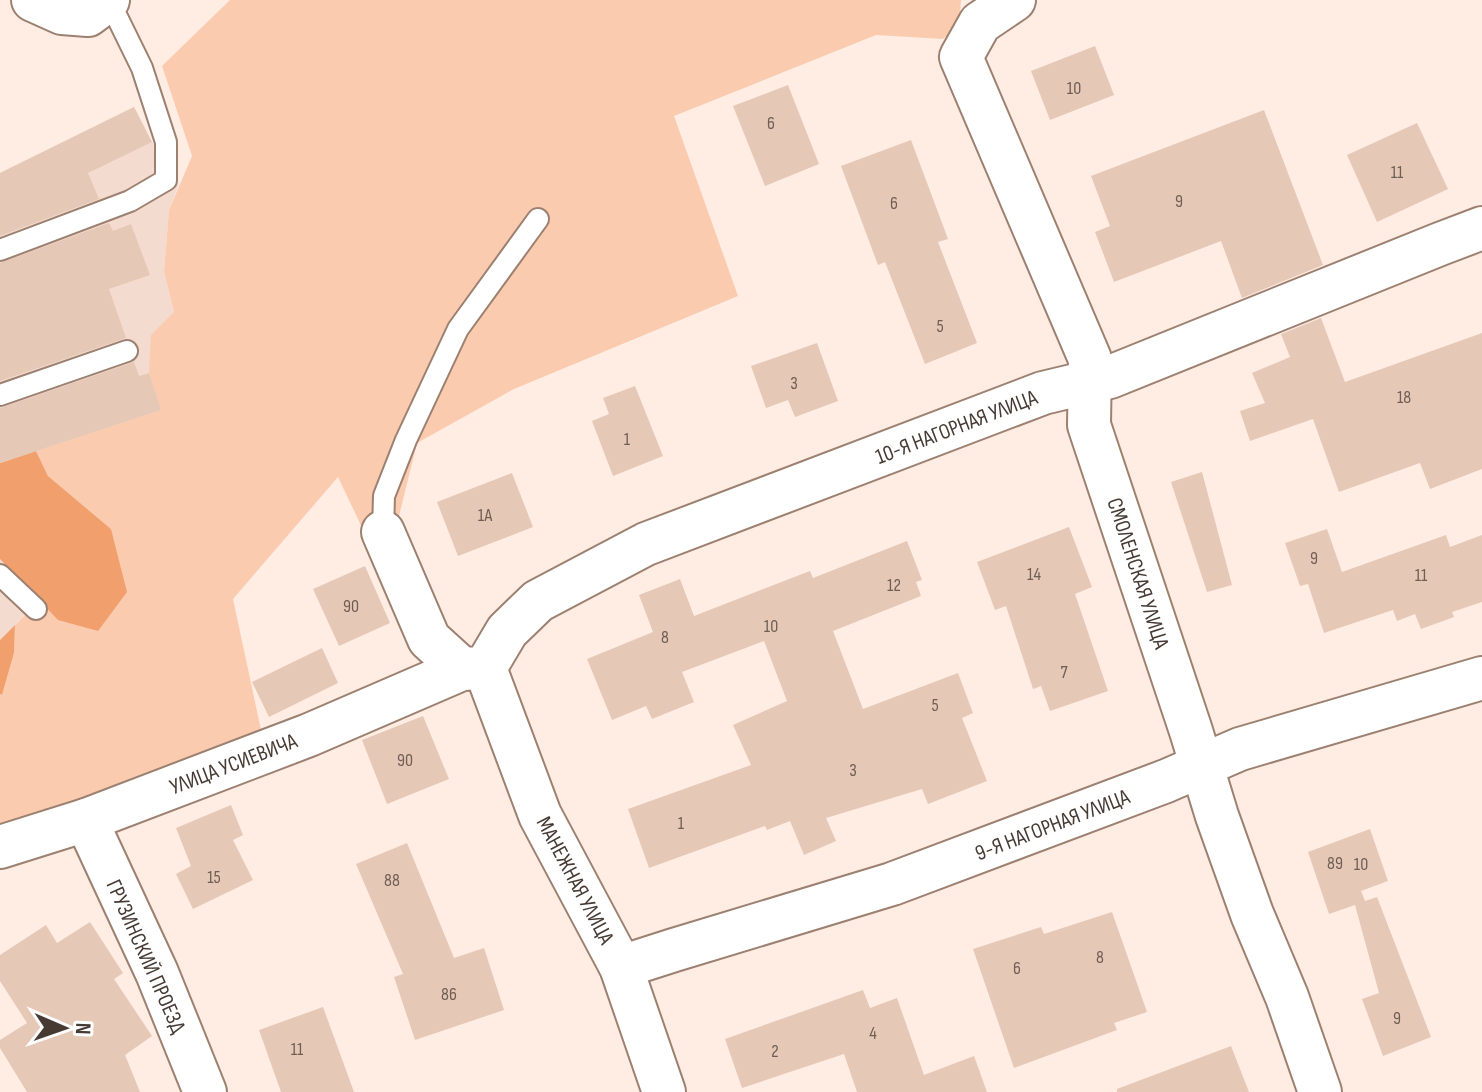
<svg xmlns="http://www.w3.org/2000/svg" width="1482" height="1092" font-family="'Sofia Sans Condensed',sans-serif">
	<rect width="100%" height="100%" fill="#ffece2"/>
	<g fill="#f3dccf">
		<path d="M134,107l18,35 27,42 -10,26 -5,62 10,40 -13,98 -161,53v-290z"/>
		<path d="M0,559l39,41 -39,40z"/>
	</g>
	<path fill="#fbcbb0" d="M230,0h731l-2,25 -16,14 -67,-4 -202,81 64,180 -224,93 -97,54 -19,77 -32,16 -28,-59 -105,122 31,145 -264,86v-136l2,1 12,-42 1,-28 96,-96 -63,-53 -12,-25 124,-41 -11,-37 2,-38 23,-23 -10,-40 5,-62 23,-54 -30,-90z"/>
	<g fill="#f29f6e">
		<path d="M36,451l12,25 63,53 16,63 -29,39 -40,-11 -58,-61v-96z"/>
		<path d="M15,625l-1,28 -12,42 -2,-1v-54z"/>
	</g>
	<g fill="#e6c8b7">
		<path d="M1095,46l19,49 -64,25 -19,-49z"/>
		<path d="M788,85l31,79 -54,22 -32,-80z"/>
		<path d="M134,107l18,35 -64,31 11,26 -99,37v-63z"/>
		<path d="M1264,110l59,155 -81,33 -21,-57 -107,41 -19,-50 15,-6 -19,-50z"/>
		<path d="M1417,123l31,66 -71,33 -30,-67z"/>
		<path d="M911,140l37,99 -10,3 39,101 -52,21 -40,-102 -7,3 -37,-99z"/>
		<path d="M109,223l4,8 18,-7 19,51 -41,14 17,49 -126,43v-118z"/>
		<path d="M1321,318l24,64 137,-49v136l-52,20 -10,-26 -81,29 -26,-73 -63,22 -10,-30 25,-8 -13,-30 38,-16 -9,-23z"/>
		<path d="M817,343l21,58 -43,16 -7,-17 -22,8 -15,-42z"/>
		<path d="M134,362l5,14 10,-3 12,37 -161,53v-55z"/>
		<path d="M635,386l28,70 -50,20 -21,-55 17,-7 -6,-16z"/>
		<path d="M1202,472l30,113 -25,7 -36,-110z"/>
		<path d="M512,473l21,54 -75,29 -21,-54z"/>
		<path d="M1069,527l23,60 -17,7 33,97 -58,20 -9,-25 -8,3 -27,-83 -11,4 -18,-48z"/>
		<path d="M1327,529l15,43 104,-37 4,12 32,-12v67l-30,10 2,5 -33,12 -6,-15 -18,7 -4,-11 -69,23 -16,-49 -8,2 -15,-43z"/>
		<path d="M907,541l15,39 -6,2 5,14 -88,35 30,78 95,-36 15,40 -11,5 25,63 -59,23 -6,-15 -96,29 10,23 -32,14 -14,-34 -23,9 -2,-4 -116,42 -21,-59 123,-44 -18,-40 54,-24 -23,-60 -82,31 12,30 -42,17 -6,-13 -34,14 -25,-61 66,-27 -14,-37 41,-16 14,37 116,-45 3,7z"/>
		<path d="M365,566l25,57 -51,23 -26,-57z"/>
		<path d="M322,648l16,35 -69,34 -17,-35z"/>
		<path d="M423,716l26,63 -62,25 -25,-64z"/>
		<path d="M231,805l12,30 -10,5 20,40 -60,29 -17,-35 15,-8 -15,-38z"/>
		<path d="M1370,829l18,52 -27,10 4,10 12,-4 54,140 -48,19 -21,-57 17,-6 -24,-88 -26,9 -21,-62z"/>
		<path d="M407,843l47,115 30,-10 20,62 -89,30 -21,-63 9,-3 -47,-110z"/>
		<path d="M1112,912l35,100 -33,11 3,7 -103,38 -41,-119 68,-22 3,7z"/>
		<path d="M90,922l33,51 -9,6 38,57 -27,19 15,37h-113l-27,-44v-8l27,-17 -27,-42v-26l46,-30 11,18z"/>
		<path d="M863,990l7,18 27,-10 27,77 50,-19 13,36h-130l-13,-38 -102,34 -17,-49z"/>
		<path d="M323,1007l31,85h-73l-22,-62z"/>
		<path d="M1231,1046l18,46h-132v-3z"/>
	</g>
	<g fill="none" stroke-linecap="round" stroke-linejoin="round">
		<defs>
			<g id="service">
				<path d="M0,250l130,-49 36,-21v-38l-24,-74 -25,-51 -11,-15"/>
				<path d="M0,395l127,-44"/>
				<path d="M383,532l1,-36 22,-56 52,-111 80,-110"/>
				<path d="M0,575l36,34"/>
			</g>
			<g id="minor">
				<path d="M33,0l29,13 26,2 20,-15"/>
				<path d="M1014,0l-34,23 -19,34 129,302 -1,66 102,306 26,85 35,98 35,83 33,95"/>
				<path d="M383,532l46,107 33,30"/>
				<path d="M485,668l55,147 81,152 43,125"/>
				<path d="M86,820l71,153 48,119"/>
				<path d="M0,847l86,-27 223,-85 153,-66 23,-1 22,-37 31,-30 108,-57 397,-151 67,-16 330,-133 42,-16"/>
				<path d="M621,967l53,-17 218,-66 274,-103 74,-32 242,-71"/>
			</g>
		</defs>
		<use href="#service" stroke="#9c8171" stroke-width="24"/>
		<use href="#minor" stroke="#9c8171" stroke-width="46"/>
		<use href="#service" stroke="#fff" stroke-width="20"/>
		<use href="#minor" stroke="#fff" stroke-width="42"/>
	</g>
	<g text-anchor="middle" stroke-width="6" stroke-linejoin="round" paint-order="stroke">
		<g font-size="18" fill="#6e5e54">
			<text x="1074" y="94">10</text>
			<text x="771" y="129">6</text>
			<text x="1397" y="178">11</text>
			<text x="1179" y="207">9</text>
			<text x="894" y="209">6</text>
			<text x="940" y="332">5</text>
			<text x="794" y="389">3</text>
			<text x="1404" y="403">18</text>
			<text x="627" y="445">1</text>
			<text x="485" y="521">1А</text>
			<text x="1314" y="564">9</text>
			<text x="1034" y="580">14</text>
			<text x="1421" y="581">11</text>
			<text x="894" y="591">12</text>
			<text x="351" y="612">90</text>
			<text x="771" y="632">10</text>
			<text x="665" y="643">8</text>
			<text x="1064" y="678">7</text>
			<text x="935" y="711">5</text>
			<text x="405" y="766">90</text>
			<text x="853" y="776">3</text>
			<text x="681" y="829">1</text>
			<text x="1335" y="869">89</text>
			<text x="1361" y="870">10</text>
			<text x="214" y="883">15</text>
			<text x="392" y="886">88</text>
			<text x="1100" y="963">8</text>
			<text x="1017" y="974">6</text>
			<text x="449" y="1000">86</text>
			<text x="1397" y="1024">9</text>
			<text x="873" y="1039">4</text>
			<text x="297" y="1055">11</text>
			<text x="775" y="1057">2</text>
		</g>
		<g font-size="22" fill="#463a33" stroke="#fefefe">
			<text transform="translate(956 426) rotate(-21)" y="8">10-Я НАГОРНАЯ УЛИЦА</text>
			<text transform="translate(1139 573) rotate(72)" y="8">СМОЛЕНСКАЯ УЛИЦА</text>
			<text transform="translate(233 763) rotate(-21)" y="8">УЛИЦА УСИЕВИЧА</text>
			<text transform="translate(1052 824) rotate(-21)" y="8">9-Я НАГОРНАЯ УЛИЦА</text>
			<text transform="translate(576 880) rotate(62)" y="8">МАНЕЖНАЯ УЛИЦА</text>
			<text transform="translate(147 956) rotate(66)" y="8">ГРУЗИНСКИЙ ПРОЕЗД</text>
		</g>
	</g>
	<g transform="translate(64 1028) rotate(92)" stroke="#fefefe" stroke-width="6" paint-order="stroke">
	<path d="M0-6L14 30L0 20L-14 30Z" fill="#463a33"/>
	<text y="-12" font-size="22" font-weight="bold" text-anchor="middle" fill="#463a33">N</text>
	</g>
</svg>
